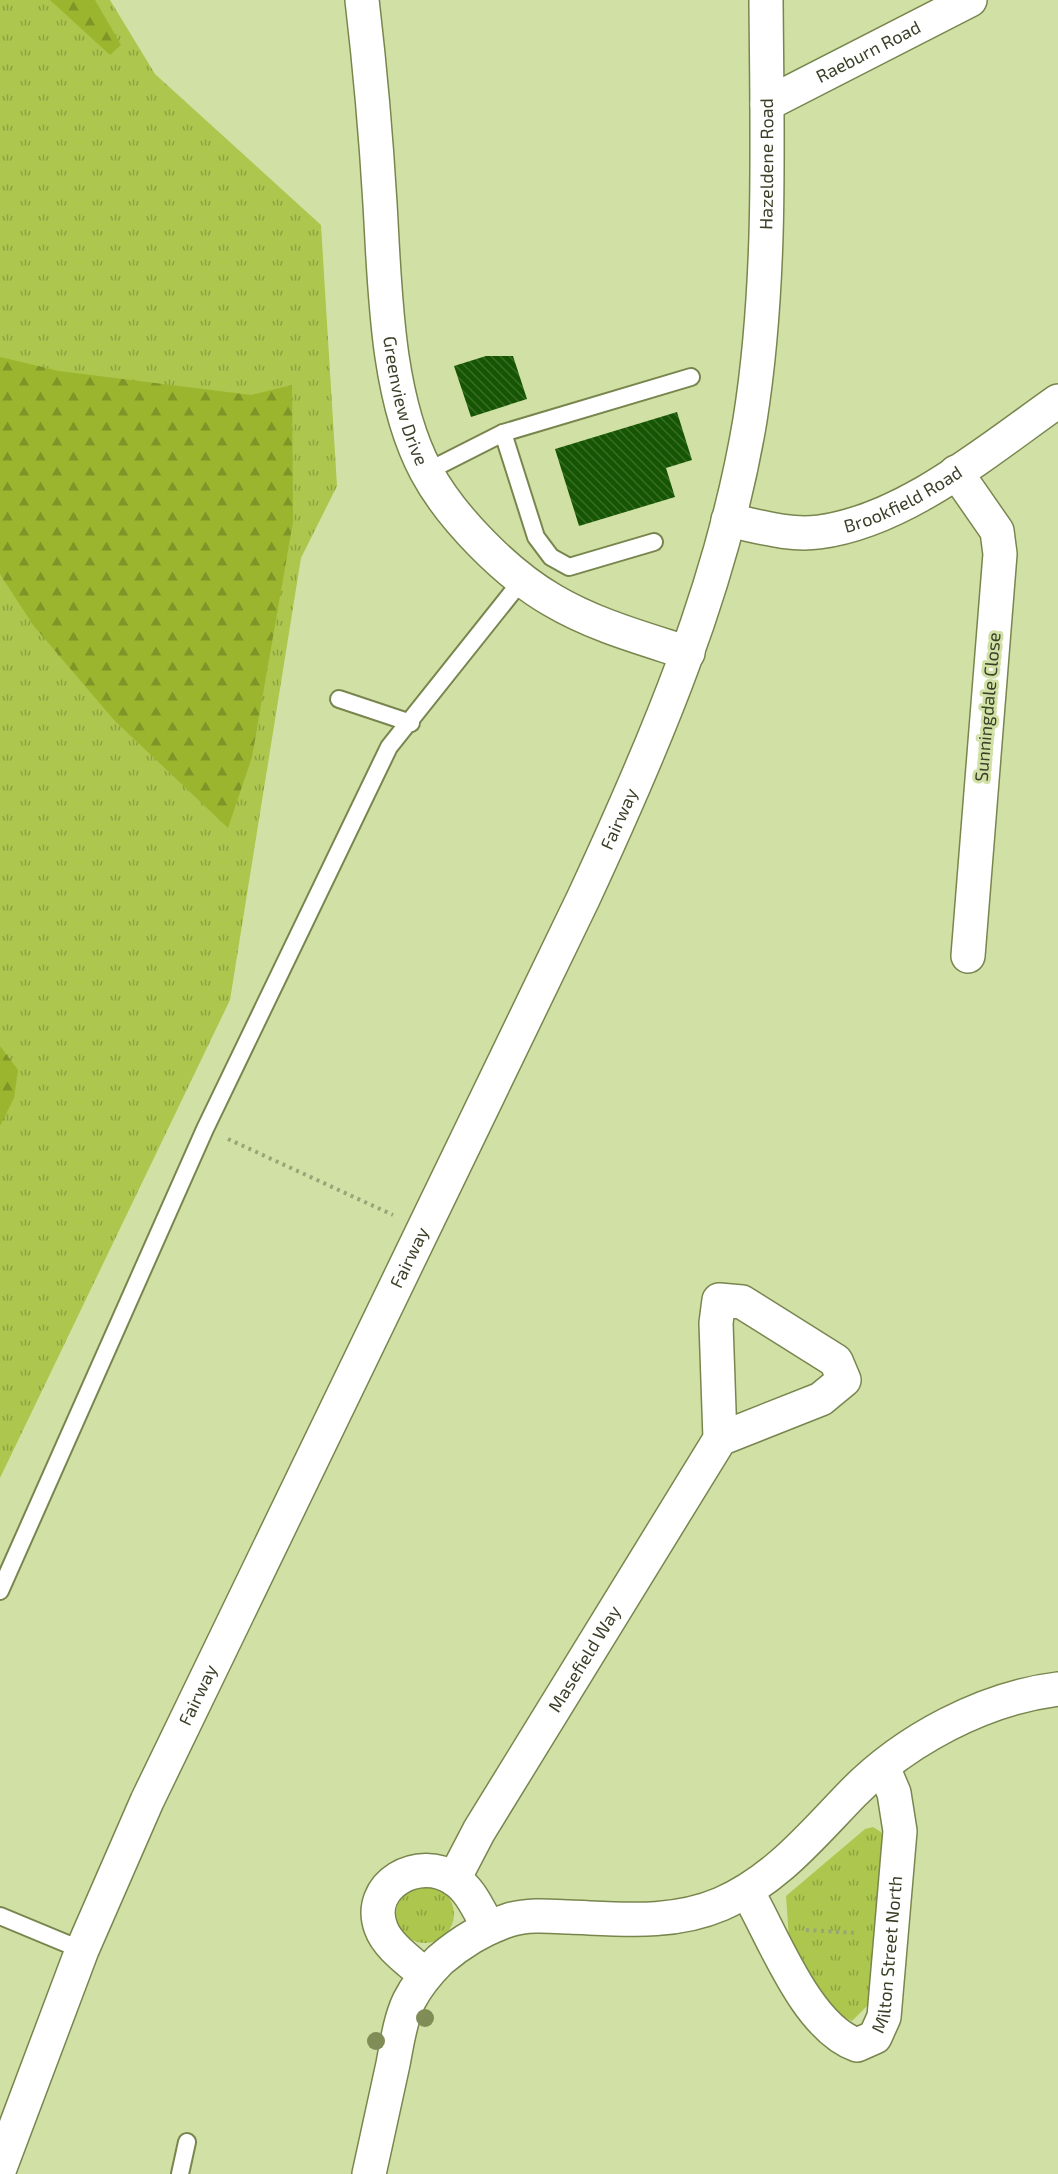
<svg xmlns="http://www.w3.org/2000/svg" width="1058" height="2174" font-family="'Exo 2',sans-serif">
	<defs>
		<pattern id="grass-tufts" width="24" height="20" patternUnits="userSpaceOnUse" patternTransform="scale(1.5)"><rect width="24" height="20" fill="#acc64e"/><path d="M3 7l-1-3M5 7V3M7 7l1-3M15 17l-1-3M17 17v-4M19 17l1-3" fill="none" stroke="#8da241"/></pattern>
		<pattern id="forest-firs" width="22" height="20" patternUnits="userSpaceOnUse" patternTransform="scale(1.5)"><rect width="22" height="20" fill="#9bb62e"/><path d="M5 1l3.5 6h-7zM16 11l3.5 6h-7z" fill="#7f9527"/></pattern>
		<pattern id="building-back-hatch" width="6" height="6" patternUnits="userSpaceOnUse" patternTransform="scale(1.5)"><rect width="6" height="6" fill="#165603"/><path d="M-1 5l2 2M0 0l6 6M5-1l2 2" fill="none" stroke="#396c28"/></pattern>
	</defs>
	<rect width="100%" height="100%" fill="#d1e1a6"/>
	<g fill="url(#grass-tufts)">
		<path d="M0,0h110l45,74 166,151 16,261 -36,72 -71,442 -230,478z"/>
		<path d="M873,1827l8,5 4,10 -9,155 -24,24 -21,-11 -41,-57 -4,-57 79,-67z"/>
		<circle cx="425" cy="1914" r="29"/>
	</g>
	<g fill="url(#forest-firs)">
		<path d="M50,0h45l26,45 -11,10z"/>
		<path d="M0,357l59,14 192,24 41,-10 1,137 -41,235 -24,71 -114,-108 -81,-95 -33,-51z"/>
		<path d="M0,1046l18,24 -4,28 -14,28z"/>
	</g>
	<g fill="url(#building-back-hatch)">
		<path d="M486,356h27l14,43 -56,18 -17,-51z"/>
		<path d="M677,412l15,48 -26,8 9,29 -96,29 -24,-77z"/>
	</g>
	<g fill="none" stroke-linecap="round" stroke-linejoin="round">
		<defs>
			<g id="lane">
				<path d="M503,433l33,104 15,20 18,10 85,-25"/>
				<path d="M426,472l77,-39 188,-56"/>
				<path d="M339,699l72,24"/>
				<path d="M0,1591l205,-462 184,-382 133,-167"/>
				<path d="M0,1916l82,34"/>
				<path d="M180,2174l7,-32"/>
			</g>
			<g id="street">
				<path id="s1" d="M362,0c8,68 14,136 18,204 5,84 6,192 46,267 25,47 81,103 126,129 42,25 90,38 136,53"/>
				<path id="s2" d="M767,104l203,-104"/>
				<path d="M956,472l41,59 3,23 -32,402"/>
				<path id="s3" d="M728,520c30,6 60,16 91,12 86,-11 169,-82 239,-131"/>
				<path id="s4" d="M454,1879l25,-48 241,-392 -4,-116 3,-23 23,2 94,59 8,19 -23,19 -101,40"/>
				<path id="s5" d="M747,1891c26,45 59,136 110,154l18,-8 9,-20 16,-186 -6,-38 -11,-26"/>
				<path d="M425,1975c-14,-13 -37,-28 -44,-47 -16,-43 38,-73 73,-49 17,11 25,32 35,49"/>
				<path id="s6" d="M0,2168l82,-218 65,-149 436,-902c71,-153 139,-311 167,-479 22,-139 17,-280 16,-420"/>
				<path d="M369,2174c8,-37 16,-73 24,-110 4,-21 7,-44 16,-63 8,-16 19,-29 31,-41 20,-17 44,-32 69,-40 19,-6 40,-4 60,-3 52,2 103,8 152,-13 55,-24 91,-69 132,-111 52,-53 131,-95 205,-104"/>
			</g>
		</defs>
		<use href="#lane" stroke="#78864e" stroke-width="20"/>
		<use href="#street" stroke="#78864e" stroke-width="36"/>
		<g stroke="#99a577" stroke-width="4" stroke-dasharray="3 4.5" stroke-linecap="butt">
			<path d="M228,1139l165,76"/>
			<path d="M806,1930l52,3"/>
		</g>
		<use href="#lane" stroke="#fff" stroke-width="16"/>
		<use href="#street" stroke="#fff" stroke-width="33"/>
	</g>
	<g fill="#808d57">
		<circle cx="425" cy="2018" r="9"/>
		<circle cx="376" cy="2041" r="9"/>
	</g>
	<g text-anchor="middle" stroke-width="6" stroke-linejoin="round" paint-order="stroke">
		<g font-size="18" fill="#3a4028" stroke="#d1e1a6">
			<text dy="6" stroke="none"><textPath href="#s2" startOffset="114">Raeburn Road</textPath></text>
			<text dy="6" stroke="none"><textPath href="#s6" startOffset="2163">Hazeldene Road</textPath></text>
			<text dy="6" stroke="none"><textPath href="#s1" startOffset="404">Greenview Drive</textPath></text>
			<text dy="6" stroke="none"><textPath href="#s3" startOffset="183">Brookfield Road</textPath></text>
			<text transform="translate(988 707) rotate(-85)" y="6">Sunningdale Close</text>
			<text dy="6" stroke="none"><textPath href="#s6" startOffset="1485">Fairway</textPath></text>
			<text dy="6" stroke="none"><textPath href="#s6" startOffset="999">Fairway</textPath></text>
			<text dy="6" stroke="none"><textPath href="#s4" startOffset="256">Masefield Way</textPath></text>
			<text dy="6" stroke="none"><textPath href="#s6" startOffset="513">Fairway</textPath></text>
			<text dy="6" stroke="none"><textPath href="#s5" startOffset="297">Milton Street North</textPath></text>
		</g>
	</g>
</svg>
